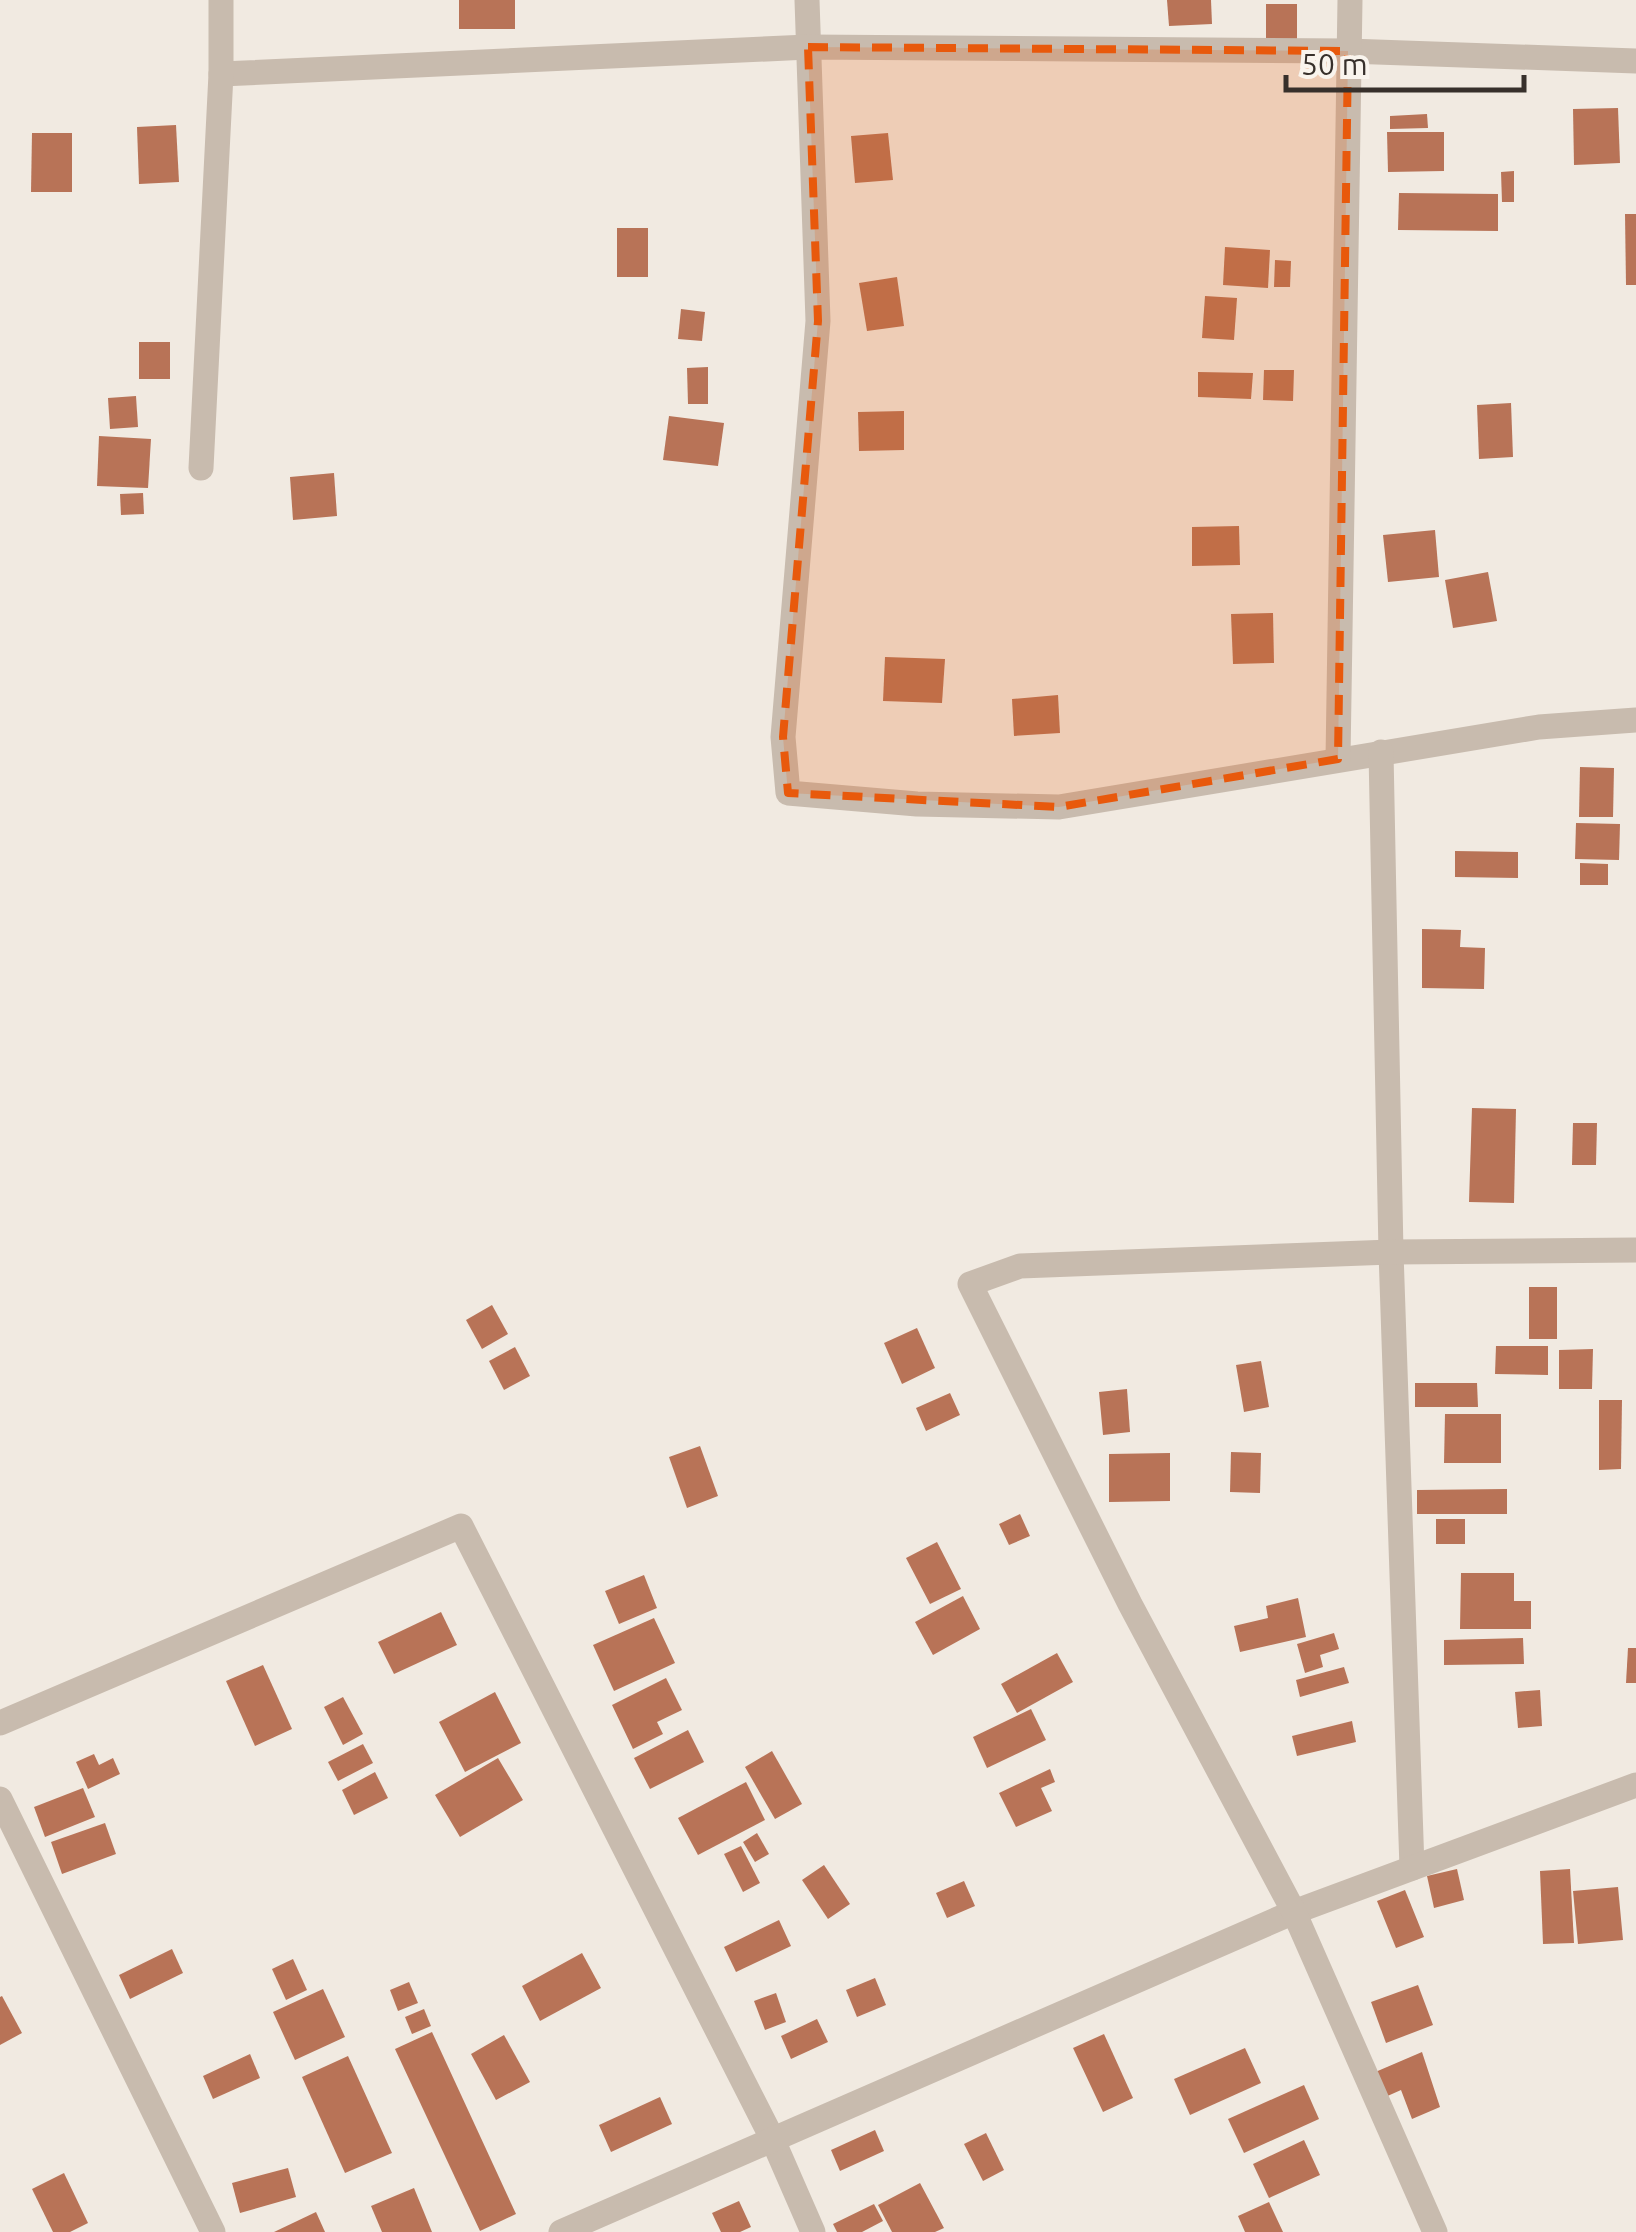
<svg xmlns="http://www.w3.org/2000/svg" width="1636" height="2232" font-family="Ubuntu,sans-serif">
	<rect width="100%" height="100%" fill="#f1eae1"/>
	<g fill="#b87357">
		<rect x="459" y="0" width="56" height="29"/>
		<path d="M1167,0h44l1,24 -43,2z"/>
		<rect x="1266" y="4" width="31" height="38"/>
		<path d="M1618,108l2,55 -46,2 -1,-56z"/>
		<path d="M1427,114l1,14 -38,1v-13z"/>
		<path d="M176,125l3,57 -40,2 -2,-57z"/>
		<path d="M1387,132h57v39l-56,1z"/>
		<path d="M32,133h40v59h-41z"/>
		<path d="M888,133l5,47 -38,3 -4,-47z"/>
		<path d="M1514,171v31h-12l-1,-30z"/>
		<path d="M1399,193l99,1v37l-100,-1z"/>
		<path d="M1625,214h11v71h-10z"/>
		<rect x="617" y="228" width="31" height="49"/>
		<path d="M1225,247l45,3 -2,38 -45,-3z"/>
		<path d="M1275,260l16,1 -1,26h-16z"/>
		<path d="M897,277l7,49 -37,5 -8,-48z"/>
		<path d="M1205,296l32,2 -3,42 -32,-2z"/>
		<path d="M681,309l24,3 -3,29 -24,-2z"/>
		<rect x="139" y="342" width="31" height="37"/>
		<path d="M708,367v37h-20l-1,-36z"/>
		<path d="M1264,370h30l-1,31 -30,-1z"/>
		<path d="M1198,372l55,1 -2,26 -53,-2z"/>
		<path d="M136,396l2,31 -28,2 -2,-31z"/>
		<path d="M1511,403l2,54 -34,2 -2,-54z"/>
		<path d="M904,411v39l-45,1 -1,-39z"/>
		<path d="M669,416l55,7 -6,43 -55,-6z"/>
		<path d="M99,436l52,3 -3,49 -51,-2z"/>
		<path d="M334,473l3,43 -44,4 -3,-43z"/>
		<path d="M143,493l1,21 -23,1 -1,-21z"/>
		<path d="M1239,526l1,39 -48,1v-39z"/>
		<path d="M1435,530l4,47 -51,5 -5,-47z"/>
		<path d="M1488,572l9,49 -44,7 -8,-48z"/>
		<path d="M1273,613l1,50 -41,1 -2,-50z"/>
		<path d="M885,657l60,2 -3,44 -59,-2z"/>
		<path d="M1058,695l2,38 -46,3 -2,-37z"/>
		<path d="M1580,767l34,1 -1,49h-34z"/>
		<path d="M1576,823l44,1 -1,36 -44,-1z"/>
		<path d="M1455,851l63,1v26l-63,-1z"/>
		<path d="M1580,863l28,1v21h-28z"/>
		<path d="M1422,929l39,1 -1,17 25,1 -1,41 -62,-1z"/>
		<path d="M1472,1108l44,1 -2,94 -45,-1z"/>
		<path d="M1573,1123h24l-1,42h-24z"/>
		<rect x="1529" y="1287" width="28" height="52"/>
		<path d="M492,1305l16,29 -26,15 -16,-29z"/>
		<path d="M917,1328l18,40 -33,16 -18,-41z"/>
		<path d="M1496,1346h52v29l-53,-1z"/>
		<path d="M515,1347l15,29 -26,14 -15,-29z"/>
		<path d="M1593,1349l-1,40h-33v-39z"/>
		<path d="M1261,1361l8,46 -25,5 -8,-47z"/>
		<path d="M1415,1383h62l1,24h-63z"/>
		<path d="M1127,1389l3,43 -27,3 -4,-43z"/>
		<path d="M950,1393l10,22 -34,16 -10,-23z"/>
		<path d="M1599,1400h23l-1,69 -22,1z"/>
		<path d="M1445,1414h56v49h-57z"/>
		<path d="M700,1446l18,50 -31,12 -18,-51z"/>
		<path d="M1231,1452l30,1 -1,40 -30,-1z"/>
		<path d="M1170,1453v48l-61,1v-48z"/>
		<path d="M1507,1489v25h-90v-24z"/>
		<path d="M1020,1514l10,22 -21,9 -10,-21z"/>
		<rect x="1436" y="1519" width="29" height="25"/>
		<path d="M937,1542l24,47 -31,15 -24,-46z"/>
		<path d="M1461,1573h53v28h17v28h-71z"/>
		<path d="M644,1575l13,33 -38,16 -14,-33z"/>
		<path d="M963,1596l17,33 -47,26 -18,-33z"/>
		<path d="M1298,1598l8,39 -66,15 -6,-26 34,-8 -2,-12z"/>
		<path d="M441,1612l16,33 -63,29 -16,-32z"/>
		<path d="M654,1618l21,45 -61,28 -21,-46z"/>
		<path d="M1334,1633l5,16 -19,6 3,12 -18,6 -8,-29z"/>
		<path d="M1523,1638l1,26 -80,1v-25z"/>
		<path d="M1628,1648h8v35h-10z"/>
		<path d="M1057,1653l16,29 -56,31 -16,-29z"/>
		<path d="M263,1665l29,64 -37,17 -29,-65z"/>
		<path d="M1344,1667l5,16 -49,14 -4,-17z"/>
		<path d="M666,1678l16,32 -25,12 6,12 -30,15 -21,-44z"/>
		<path d="M1540,1690l2,36 -24,2 -3,-36z"/>
		<path d="M495,1692l26,51 -56,29 -26,-50z"/>
		<path d="M343,1697l20,37 -20,11 -19,-38z"/>
		<path d="M1031,1709l15,31 -59,28 -14,-31z"/>
		<path d="M1352,1721l4,21 -59,14 -5,-20z"/>
		<path d="M688,1730l16,32 -54,27 -16,-31z"/>
		<path d="M363,1744l10,19 -35,18 -10,-19z"/>
		<path d="M772,1751l30,53 -27,15 -30,-52z"/>
		<path d="M94,1754l5,11 14,-7 7,16 -32,15 -12,-27z"/>
		<path d="M498,1758l25,42 -63,37 -25,-42z"/>
		<path d="M1050,1769l5,13 -14,6 11,23 -36,16 -17,-34z"/>
		<path d="M375,1772l13,26 -34,17 -12,-25z"/>
		<path d="M746,1782l19,38 -67,35 -20,-37z"/>
		<path d="M83,1788l12,29 -50,20 -11,-30z"/>
		<path d="M105,1823l11,31 -54,20 -11,-32z"/>
		<path d="M757,1833l12,21 -14,8 -12,-20z"/>
		<path d="M741,1846l19,37 -17,9 -19,-38z"/>
		<path d="M824,1865l26,39 -22,15 -26,-39z"/>
		<path d="M1457,1869l7,31 -30,8 -7,-32z"/>
		<path d="M1570,1869l4,74 -31,1 -3,-73z"/>
		<path d="M964,1881l11,25 -28,12 -11,-25z"/>
		<path d="M1618,1887l5,53 -45,4 -5,-53z"/>
		<path d="M1405,1890l19,47 -28,11 -19,-47z"/>
		<path d="M779,1920l12,26 -55,26 -12,-25z"/>
		<path d="M172,1949l11,24 -53,26 -11,-24z"/>
		<path d="M582,1953l19,35 -61,33 -18,-35z"/>
		<path d="M293,1959l14,31 -21,10 -14,-31z"/>
		<path d="M875,1978l11,27 -29,12 -11,-27z"/>
		<path d="M409,1982l9,21 -20,8 -8,-21z"/>
		<path d="M1418,1985l15,40 -47,18 -15,-41z"/>
		<path d="M323,1989l22,48 -50,23 -22,-48z"/>
		<path d="M776,1993l10,29 -21,8 -11,-29z"/>
		<path d="M2,1996l20,37 -22,12v-48z"/>
		<path d="M424,2009l7,17 -19,8 -7,-17z"/>
		<path d="M817,2019l11,23 -37,17 -10,-23z"/>
		<path d="M432,2032l84,182 -36,17 -85,-182z"/>
		<path d="M1104,2034l29,64 -30,14 -30,-64z"/>
		<path d="M504,2035l26,47 -34,18 -25,-46z"/>
		<path d="M1245,2048l16,35 -71,32 -16,-36z"/>
		<path d="M1422,2052l18,55 -28,12 -11,-29 -18,8 -10,-25z"/>
		<path d="M250,2054l10,24 -47,21 -10,-23z"/>
		<path d="M348,2056l44,97 -47,20 -43,-96z"/>
		<path d="M1304,2085l15,34 -75,34 -16,-34z"/>
		<path d="M660,2097l12,27 -61,28 -12,-27z"/>
		<path d="M875,2130l9,21 -44,20 -9,-21z"/>
		<path d="M986,2133l18,37 -21,11 -19,-37z"/>
		<path d="M1304,2140l16,35 -51,23 -16,-34z"/>
		<path d="M288,2168l8,29 -56,16 -8,-30z"/>
		<path d="M64,2173l24,50 -18,9h-17l-21,-43z"/>
		<path d="M920,2183l24,45 -9,4h-43l-14,-27z"/>
		<path d="M414,2188l18,44h-50l-11,-26z"/>
		<path d="M739,2201l12,26 -11,5h-19l-9,-19z"/>
		<path d="M1269,2202l14,30h-38l-7,-16z"/>
		<path d="M874,2204l9,17 -21,11h-25l-4,-8z"/>
		<path d="M316,2212l9,20h-51z"/>
	</g>
	<g fill="none" stroke-linecap="round" stroke-linejoin="round">
		<g stroke="#c8bbae" stroke-width="25">
			<path d="M807,0l11,321 -35,416 5,56 129,11 142,3 480,-80 97,-7"/>
			<path d="M221,74l587,-27 540,4 288,10"/>
			<path d="M201,468l20,-394v-74"/>
			<path d="M1381,752l10,500 21,616"/>
			<path d="M1338,759l12,-759"/>
			<path d="M0,1723l461,-197 311,612 41,94"/>
			<path d="M0,1799l213,433"/>
			<path d="M561,2232l733,-320 342,-127"/>
			<path d="M1435,2232l-141,-320 -164,-308 -160,-320 50,-18 371,-14 245,-2"/>
		</g>
	</g>
	<path fill="#e8590c" fill-opacity="0.2" stroke="#e8590c" stroke-width="8" stroke-dasharray="20 12" stroke-linejoin="round" d="M808,47l540,4 -10,708 -279,48 -271,-14 -5,-56 35,-416z"/>
	<path d="M1286 75v15h238v-15" fill="none" stroke="#37302b" stroke-width="5"/>
	<text x="1301" y="75" font-size="30" fill="#37302b" stroke="#f9f4ed" stroke-width="8" paint-order="stroke">50 m</text>
</svg>
